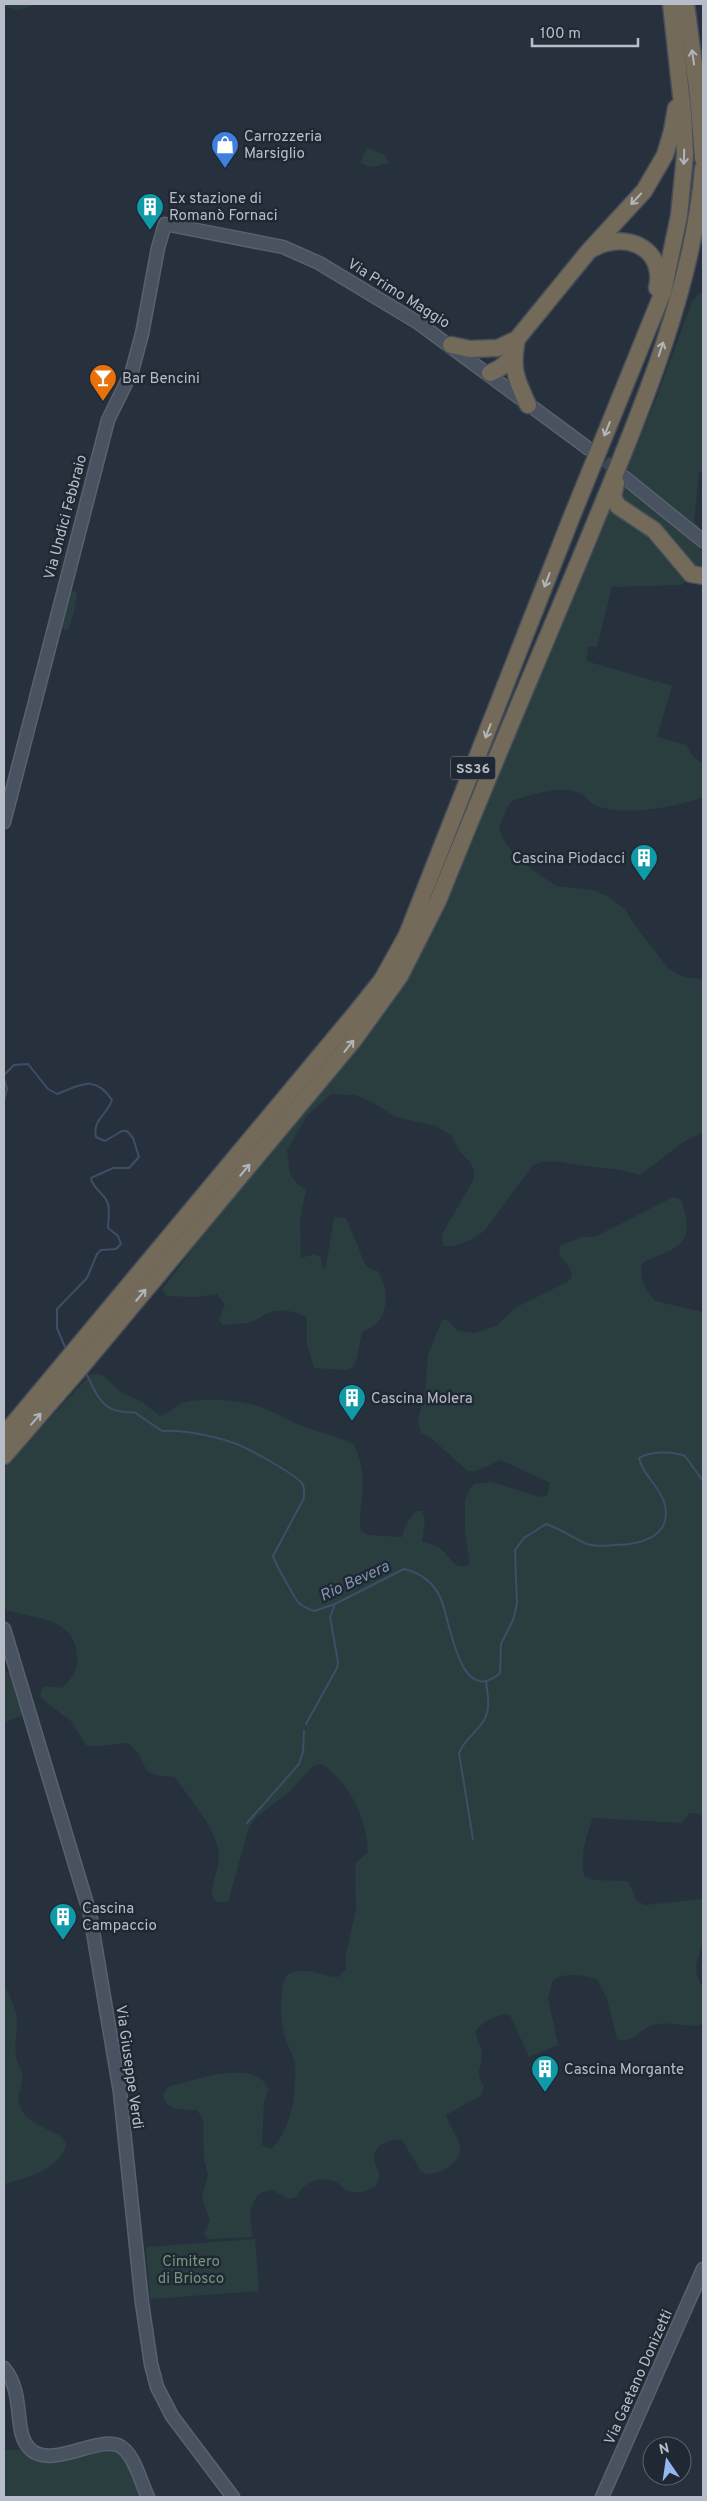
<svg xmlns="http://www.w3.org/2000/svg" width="707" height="2501" font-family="Overpass,sans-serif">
	<rect width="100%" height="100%" fill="#27313e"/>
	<g fill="#2a3e40">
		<path d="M4,4h33l-18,6 -13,-3z"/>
		<path d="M367,148l18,7 4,8 -17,4 -12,-4z"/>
		<path d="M703,290v180l-4,2 -5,49 9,11v44l-12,-1 -9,10 -70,2 -15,60h-9l-2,14 86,25 -15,51 29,8 5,9 12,10v33c-24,9 -62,16 -88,13 -7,-1 -20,-3 -25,-8 -3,-3 -5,-6 -8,-8 -19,-10 -54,1 -72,8l-11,25 3,10 10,15 19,17 25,17 37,4 14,6 18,13 11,18 33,42 14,8 20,2v153l-20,10 -43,33c-19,-6 -35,-7 -54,-9 -19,-2 -35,-9 -53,-1l-48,65c-11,9 -28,18 -42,16l-1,-12 31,-53 1,-10 -3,-8 -11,-11 -8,-16 -16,-10 -41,-9 -21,-14 -19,-8 -24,-1 -24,22 -20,34 3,24 8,11 8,4 -6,31 1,38 14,-4 6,4 1,12 4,-3 8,-50 12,1c4,10 9,21 13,31 4,12 5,19 19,22 9,15 12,39 -2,53 -3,3 -10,6 -14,8l-5,26 -5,10 -5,2 -33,-2 -7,-24v-26c-11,-7 -26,-10 -39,-5 -7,3 -11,8 -21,10 -7,1 -16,1 -24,2l-4,-5 6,-15 -8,-11 -21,3 -29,-1 -5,-7c28,-32 49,-72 79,-101 31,-41 65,-81 98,-121 43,-51 84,-101 105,-166l210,-497 38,-102z"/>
		<path d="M71,591l6,1 -3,20 -6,18 -7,-2z"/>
		<path d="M673,1197l8,2c15,47 0,47 -38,63 -6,15 3,27 12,39l48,11v509l-3,-7 -11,-1 -7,10 -89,-5c-7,18 -13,38 -9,58l8,4 36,1 9,20 8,4 58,-6v42l-7,24 1,11 6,12v36c-17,6 -37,-6 -55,3 -12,6 -16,17 -31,12l-10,-40 -10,-20c-13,-4 -32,-7 -44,1l-5,18 10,47 -29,12 -19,-42c-12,-3 -27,7 -34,15 -1,9 6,16 6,25 0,14 -8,16 2,32l-4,9 -34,19c5,18 25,33 6,49 -8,7 -16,10 -26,10l-5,-3 -19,-31c-12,-1 -27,3 -28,18 0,6 5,11 5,16 1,4 -2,8 -3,12 -9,5 -20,9 -30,4 -4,-2 -6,-6 -10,-8 -15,-7 -34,0 -39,15l-9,2 -15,-9 -11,2 -5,4 -7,13 2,28 -44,2 -4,-6 6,-12 -8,-23 6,-24 -4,-14 -1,-41 -6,-9c-15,-1 -31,2 -34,-16l5,-7c23,-6 89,-30 100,2l-4,13 -2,43 9,4c20,-17 26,-58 24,-83 -1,-10 -6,-17 -9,-26 -5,-16 -6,-32 -4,-49 1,-6 2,-14 7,-17 16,-9 33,3 49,3l8,-8v-14l10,-46 -1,-45 13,-12c-1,-34 -18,-68 -46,-88l-9,2 -24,26 -32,25 -8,10 -21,75h-10l-5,-4c-5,-10 8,-30 6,-45 -5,-29 -29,-53 -44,-76l-20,-2 -8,-4 -9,-18 -9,-10c-14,0 -30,6 -43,2l-14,-23 -31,-24v-7l3,-5 18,2c11,-10 17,-19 15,-34 -3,-37 -43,-35 -70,-44l-3,-5v-137l87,-94 11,1 19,17 21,10 18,14c12,-4 18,-14 30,-15 24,-3 54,-1 76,8 13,5 25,13 38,18 18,7 34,8 50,18 8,16 10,34 8,51 -1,12 -4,23 -1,35l8,4 33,2 4,-13 10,-13h6l3,8 -3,23c5,1 11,2 16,5 11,6 16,26 32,17l-5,-32v-32l5,-11 5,-5 16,-2 50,15 6,-1 3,-13 -49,-23 -25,11h-8l-38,-34 -9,-4 -3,-12 8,-36 2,-30 14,-35h5l11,11 17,2 21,-7 19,-18 54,-27 3,-5c-1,-14 -16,-16 -12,-30l22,-9h13z"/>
		<path d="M5,1671l8,3 11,41 -20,7z"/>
		<path d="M4,1983c4,11 12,24 13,36 0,13 -3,26 -1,38 1,7 6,12 6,18 1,13 -8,21 -1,34 10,20 43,21 45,36 -5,24 -42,34 -62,39z"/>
		<path d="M255,2239l4,52 -109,8 -4,-52z"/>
		<path d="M27,2446l5,5 89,-5 27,51h-144v-47h15l10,7z"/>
	</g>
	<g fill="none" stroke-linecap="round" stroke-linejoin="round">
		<g stroke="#3e4e66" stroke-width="2">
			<path d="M4,1075l10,-10 14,-1 20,25 9,5c24,-9 38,-20 55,6 -5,15 -20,20 -16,37l9,4 17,-10h5l6,7 6,19 -10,11h-16l-22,10c2,12 14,15 17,26 2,7 0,17 0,24l10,8 3,8 -5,5 -15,1 -4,4 -10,24 -30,31v19l8,19"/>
			<path d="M4,1078l3,11 -3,11"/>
			<path d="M87,1375c12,25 17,39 47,37l28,19c18,-2 51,5 69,11 14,4 62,31 71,41 3,5 2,10 2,15l-31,58c1,5 22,43 26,47 4,4 10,6 15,8l21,-7 69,-35c17,4 30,14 37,30 9,20 18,110 59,74l1,-29 12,-24 4,-16 -2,-54 9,-12 22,-14c15,5 27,14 41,20 9,3 18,2 27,1 24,0 58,-7 51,-40 -4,-18 -23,-30 -26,-47 12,-7 33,-7 46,-2l18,25"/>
			<path d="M306,1724l31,-56 1,-6 -8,-45 5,-13"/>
			<path d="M247,1823l52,-59 4,-12 1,-21"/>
			<path d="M473,1839l-14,-86c6,-17 27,-25 29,-45 1,-8 -1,-19 -2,-27"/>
		</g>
		<path stroke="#3d4653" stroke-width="12" stroke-dasharray="12 6" stroke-linecap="butt" d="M591,450l31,25"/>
		<defs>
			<g id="secondary">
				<path d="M624,477l79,64"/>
				<path d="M4,822l104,-402 24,-49 10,-37 16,-86 7,-24 118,23 36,16 98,59 172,127"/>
				<path d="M4,1629l86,285 30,178 22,211 9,61 6,23 15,29 61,81"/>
				<path d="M4,2368c22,26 8,66 27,82 24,20 74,-20 93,-1 12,11 17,34 24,48"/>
				<path d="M602,2497l101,-228"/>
			</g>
			<g id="highway">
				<path d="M686,4l12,91 5,63"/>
				<path d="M594,248c32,-18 72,1 63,40"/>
				<path d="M517,339c-6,31 -1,39 11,66"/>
				<path d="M451,345l19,4 28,-1 19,-9 71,-87 56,-61 21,-36 7,-24 4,-23"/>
				<path d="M490,373l10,-5 14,-12"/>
				<path d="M616,483l-3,14 5,9 36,24 37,44 12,2"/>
				<path d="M4,1435l350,-420 28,-35 25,-45 165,-419 91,-224 16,-76 6,-61 -2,-42 -12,-109"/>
				<path d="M4,1456l78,-90 271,-325 47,-65 38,-75c51,-128 106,-254 158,-381 45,-109 98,-235 107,-352"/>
			</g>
		</defs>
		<use href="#secondary" stroke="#59616c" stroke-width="15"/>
		<use href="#highway" stroke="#464e59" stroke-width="19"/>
		<use href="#secondary" stroke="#495261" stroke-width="12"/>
		<use href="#highway" stroke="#746a59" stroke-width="16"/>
	</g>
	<defs><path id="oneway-shaft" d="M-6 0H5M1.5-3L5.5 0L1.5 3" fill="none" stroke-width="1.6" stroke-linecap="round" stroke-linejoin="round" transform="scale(1.25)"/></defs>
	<g stroke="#b0b6be">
		<use href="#oneway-shaft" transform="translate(693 57) rotate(-98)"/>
		<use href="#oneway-shaft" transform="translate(684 157) rotate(92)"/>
		<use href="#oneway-shaft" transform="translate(636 199) rotate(133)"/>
		<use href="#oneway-shaft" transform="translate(661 349) rotate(-72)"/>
		<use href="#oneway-shaft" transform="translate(607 429) rotate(112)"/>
		<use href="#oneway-shaft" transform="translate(547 580) rotate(111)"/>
		<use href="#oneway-shaft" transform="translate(488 731) rotate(111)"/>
		<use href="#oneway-shaft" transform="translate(349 1046) rotate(-51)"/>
		<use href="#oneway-shaft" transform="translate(245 1170) rotate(-50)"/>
		<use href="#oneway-shaft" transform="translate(141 1295) rotate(-50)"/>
		<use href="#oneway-shaft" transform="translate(36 1419) rotate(-49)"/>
	</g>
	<defs>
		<symbol id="shop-pin" viewBox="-11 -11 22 30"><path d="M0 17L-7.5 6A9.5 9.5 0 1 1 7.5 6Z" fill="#3f7fe0" stroke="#202834"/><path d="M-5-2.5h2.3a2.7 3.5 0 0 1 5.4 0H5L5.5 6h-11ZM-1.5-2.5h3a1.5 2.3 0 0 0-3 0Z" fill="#fff"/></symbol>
		<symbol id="building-pin" viewBox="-11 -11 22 30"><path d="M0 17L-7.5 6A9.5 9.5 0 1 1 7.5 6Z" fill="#0f9aa8" stroke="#202834"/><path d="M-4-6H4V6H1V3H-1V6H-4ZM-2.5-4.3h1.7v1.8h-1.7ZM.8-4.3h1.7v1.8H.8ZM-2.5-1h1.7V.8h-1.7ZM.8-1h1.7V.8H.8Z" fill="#fff"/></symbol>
		<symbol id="bar-pin" viewBox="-11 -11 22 30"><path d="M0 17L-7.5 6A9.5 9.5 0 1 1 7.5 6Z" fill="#e8710a" stroke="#202834"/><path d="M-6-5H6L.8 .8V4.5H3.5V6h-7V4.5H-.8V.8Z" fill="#fff"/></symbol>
	</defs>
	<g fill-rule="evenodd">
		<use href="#shop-pin" x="209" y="129" width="32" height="43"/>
		<use href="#building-pin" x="134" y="191" width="32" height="43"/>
		<use href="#bar-pin" x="87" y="362" width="32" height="43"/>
		<use href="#building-pin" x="628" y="842" width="32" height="43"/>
		<use href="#building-pin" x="336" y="1382" width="32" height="43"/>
		<use href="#building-pin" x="47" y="1901" width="32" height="43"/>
		<use href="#building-pin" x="529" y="2053" width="32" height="43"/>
	</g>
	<g text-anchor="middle" stroke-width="5" stroke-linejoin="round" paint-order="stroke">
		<rect fill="#202834" stroke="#8a919c" stroke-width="1" x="450.5" y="756.5" width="45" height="23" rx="4"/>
		<g font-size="14" font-weight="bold" fill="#b7bec9">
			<text x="473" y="773">SS36</text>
		</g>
		<g font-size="15" fill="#b7bec9" stroke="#202834" text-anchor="start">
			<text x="244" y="141">Carrozzeria<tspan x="244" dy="17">Marsiglio</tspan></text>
			<text x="169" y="203">Ex stazione di<tspan x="169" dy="17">Romanò Fornaci</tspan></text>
			<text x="122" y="383">Bar Bencini</text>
			<text x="625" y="863" text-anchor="end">Cascina Piodacci</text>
			<text x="371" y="1403">Cascina Molera</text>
			<text x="82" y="1913">Cascina<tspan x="82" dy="17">Campaccio</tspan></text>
			<text x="564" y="2074">Cascina Morgante</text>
		</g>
		<g font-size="15" fill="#b7bec9" stroke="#202834">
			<text transform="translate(399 293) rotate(32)" y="5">Via Primo Maggio</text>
			<text transform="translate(65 517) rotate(-75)" y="5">Via Undici Febbraio</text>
			<text transform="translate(130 2067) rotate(82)" y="5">Via Giuseppe Verdi</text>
			<text transform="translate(638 2377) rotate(-66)" y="5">Via Gaetano Donizetti</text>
		</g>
		<g font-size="15" fill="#70987a" stroke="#202834">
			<text x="191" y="2266">Cimitero<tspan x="191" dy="17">di Briosco</tspan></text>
		</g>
		<g font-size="16" font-style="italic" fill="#8194ae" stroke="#202834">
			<text transform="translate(354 1580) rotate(-25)" y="6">Rio Bevera</text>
		</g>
	</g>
	<rect width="707" height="2501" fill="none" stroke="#b7bec9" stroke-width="10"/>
	<g transform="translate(667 2461) rotate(347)"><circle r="24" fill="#202834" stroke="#5c6470"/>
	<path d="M0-4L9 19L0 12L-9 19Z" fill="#95b6f1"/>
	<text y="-8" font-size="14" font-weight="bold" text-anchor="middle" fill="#b7bec9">N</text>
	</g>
	<path d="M532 38v8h106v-8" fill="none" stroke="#b7bec9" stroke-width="2.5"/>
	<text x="540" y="38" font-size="15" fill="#b7bec9" stroke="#202834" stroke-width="4" paint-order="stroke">100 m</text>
</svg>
